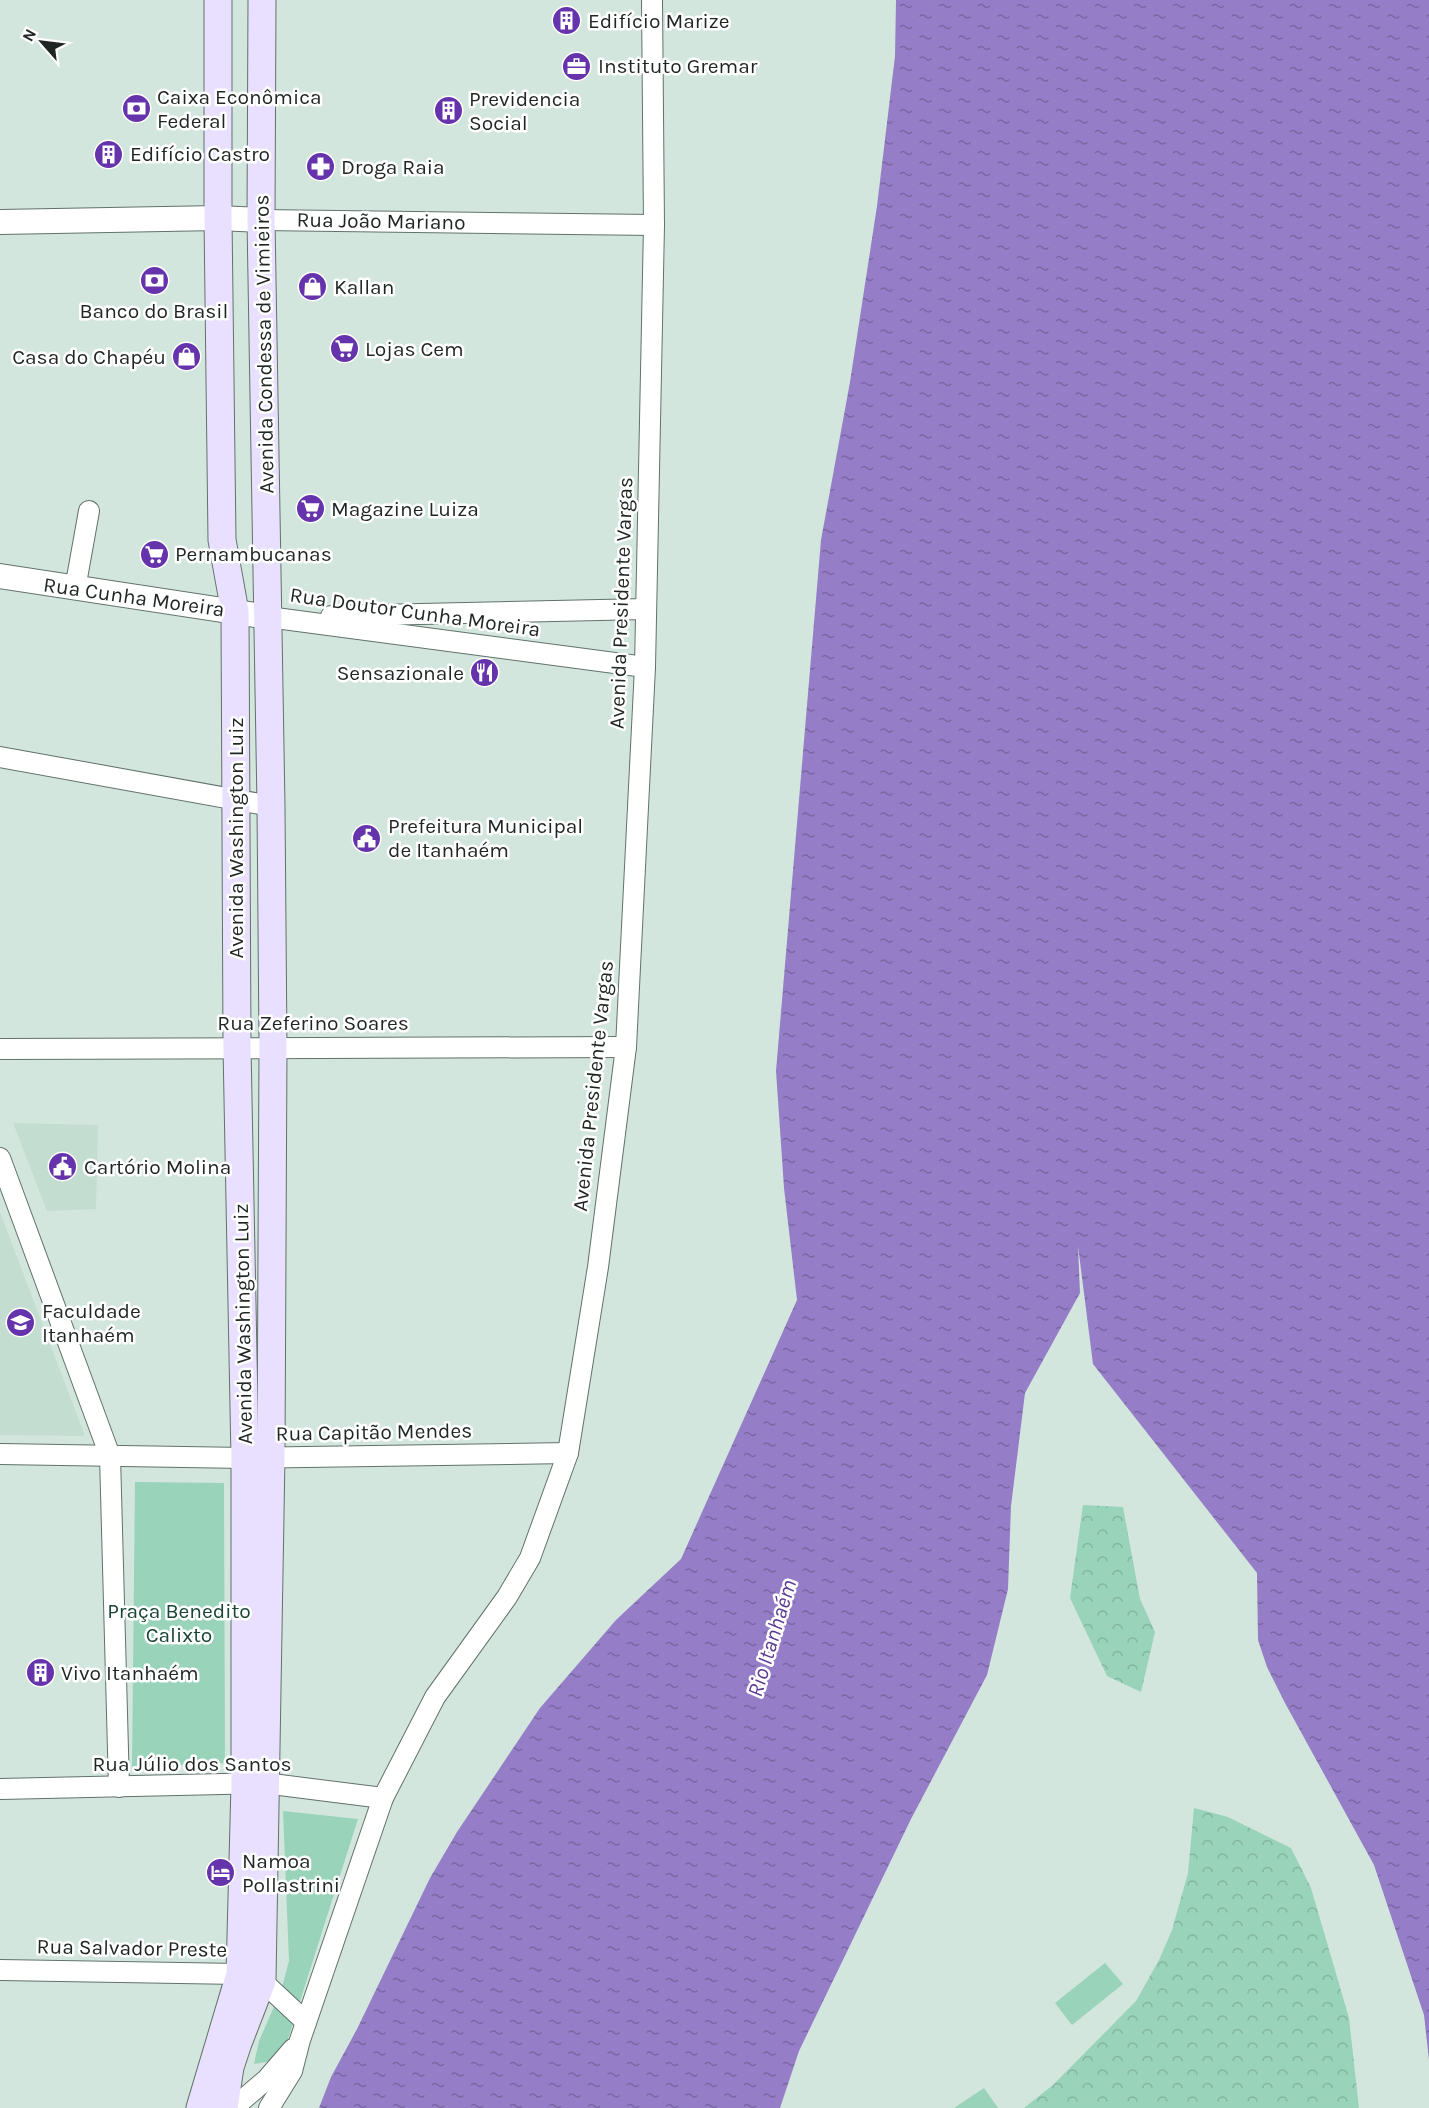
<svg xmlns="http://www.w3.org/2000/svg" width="1429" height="2108" font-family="Karla,sans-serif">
	<defs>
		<pattern id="forest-crowns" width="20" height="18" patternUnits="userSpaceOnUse" patternTransform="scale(1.5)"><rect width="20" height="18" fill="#98d3ba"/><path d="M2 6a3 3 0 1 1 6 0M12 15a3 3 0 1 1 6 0" fill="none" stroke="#83b5a0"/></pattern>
		<pattern id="water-ripples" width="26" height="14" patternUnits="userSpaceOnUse" patternTransform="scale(1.5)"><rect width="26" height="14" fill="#957dc8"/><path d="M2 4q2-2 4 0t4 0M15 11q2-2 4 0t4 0" fill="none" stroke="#7966a2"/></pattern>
	</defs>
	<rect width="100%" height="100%" fill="#d3e6dd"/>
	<g fill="#c3ded1">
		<path d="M13,1123l85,2 -2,84 -49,2z"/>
		<path d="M0,1212l85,224 -85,-1z"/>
	</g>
	<g fill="url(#forest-crowns)">
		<path d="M1083,1505l40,2 17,92 15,33 -14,60 -34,-16 -37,-78z"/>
		<path d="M1194,1808l34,9 63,31 20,40 38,130 10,90h-335l29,-23 83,-84 23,-41 13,-30 16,-57z"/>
	</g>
	<g fill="#98d3ba">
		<path d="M135,1482l89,1 1,280 -93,4z"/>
		<path d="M283,1811l75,8 -70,220 -16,22 -18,3 5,-23 22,-50 8,-30z"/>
		<path d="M1105,1963l18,21 -51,41 -17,-22z"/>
		<path d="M984,2088l14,20h-44z"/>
	</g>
	<path fill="url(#water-ripples)" d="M896,0h533v2060l-5,-45 -50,-150 -89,-162 -18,-36 -9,-27 -1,-67 -164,-209 -15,-118 2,47 -55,100 -14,113 -3,83 -21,86 -76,144 -112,232 -19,57h-461l12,-31 26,-48 73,-151 27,-46 83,-124 76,-88 65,-61 116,-259 -13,-112 -8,-117 45,-531 29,-158 27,-176 18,-150z"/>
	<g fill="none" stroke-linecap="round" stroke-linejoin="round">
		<defs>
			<g id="minor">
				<path d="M261,220l393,5"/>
				<path d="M75,589l14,-78"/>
				<path d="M331,616l315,-7"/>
				<path d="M268,617l377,50"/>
				<path d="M0,757l271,49"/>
				<path d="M0,1049l626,-2"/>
				<path d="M0,1158l110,298 9,331"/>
				<path d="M0,1454l245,4 323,-5"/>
				<path d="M0,1789l264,-6 119,15"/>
				<path d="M0,1970l240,4 22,7 44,41"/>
				<path d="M233,2108l34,-29 26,-30"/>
				<path d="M269,2108l23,-37 8,-31 83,-242 52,-101 72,-100 23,-39 38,-105 30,-186 28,-220 19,-380 9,-442 -2,-225"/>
			</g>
			<g id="tertiary">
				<path d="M0,222l218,-4 43,2"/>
				<path d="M0,576l268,41"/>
			</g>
			<g id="secondary">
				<path d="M200,2108l40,-134 5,-190v-326l-8,-411 -2,-435 -13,-72 -4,-322v-218"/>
				<path d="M224,2108l6,-41 8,-24 24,-62 9,-525 2,-410 -2,-240 -10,-586 1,-220"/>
			</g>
		</defs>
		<use href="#minor" stroke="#61726a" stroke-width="22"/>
		<use href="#tertiary" stroke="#61726a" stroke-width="26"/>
		<use href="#secondary" stroke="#61726a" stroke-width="29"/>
		<use href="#minor" stroke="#fff" stroke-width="20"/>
		<use href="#tertiary" stroke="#fff" stroke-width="24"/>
		<use href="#secondary" stroke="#e9dffe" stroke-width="27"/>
	</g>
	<defs>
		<symbol id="building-disc" viewBox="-11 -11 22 22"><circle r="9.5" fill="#6533ab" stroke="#fff"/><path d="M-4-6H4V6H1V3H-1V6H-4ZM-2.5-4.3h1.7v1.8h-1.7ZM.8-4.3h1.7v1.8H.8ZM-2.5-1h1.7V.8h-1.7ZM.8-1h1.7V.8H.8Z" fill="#fff"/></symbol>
		<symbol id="office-disc" viewBox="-11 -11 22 22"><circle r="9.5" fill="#6533ab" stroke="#fff"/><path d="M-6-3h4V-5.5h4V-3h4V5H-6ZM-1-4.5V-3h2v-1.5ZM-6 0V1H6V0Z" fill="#fff"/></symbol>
		<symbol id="bank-disc" viewBox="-11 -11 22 22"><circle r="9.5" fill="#6533ab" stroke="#fff"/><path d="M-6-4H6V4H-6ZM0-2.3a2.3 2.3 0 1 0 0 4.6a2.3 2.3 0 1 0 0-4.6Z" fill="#fff"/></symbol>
		<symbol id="pharmacy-disc" viewBox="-11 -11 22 22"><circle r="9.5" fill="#6533ab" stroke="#fff"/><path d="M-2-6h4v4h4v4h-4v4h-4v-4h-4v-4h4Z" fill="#fff"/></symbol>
		<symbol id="shop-disc" viewBox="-11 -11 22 22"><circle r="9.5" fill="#6533ab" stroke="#fff"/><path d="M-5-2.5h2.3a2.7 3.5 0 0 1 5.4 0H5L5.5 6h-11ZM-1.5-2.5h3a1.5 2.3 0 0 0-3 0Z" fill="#fff"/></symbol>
		<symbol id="supermarket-disc" viewBox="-11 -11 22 22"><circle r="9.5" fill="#6533ab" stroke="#fff"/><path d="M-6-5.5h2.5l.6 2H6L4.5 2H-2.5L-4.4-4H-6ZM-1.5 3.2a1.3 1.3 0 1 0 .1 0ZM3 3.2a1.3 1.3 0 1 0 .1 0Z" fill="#fff"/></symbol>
		<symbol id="restaurant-disc" viewBox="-11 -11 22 22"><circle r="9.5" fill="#6533ab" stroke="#fff"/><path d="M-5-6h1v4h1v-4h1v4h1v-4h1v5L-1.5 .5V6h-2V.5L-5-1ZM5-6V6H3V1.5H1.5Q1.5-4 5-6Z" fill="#fff"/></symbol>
		<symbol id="civic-disc" viewBox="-11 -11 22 22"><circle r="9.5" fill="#6533ab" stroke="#fff"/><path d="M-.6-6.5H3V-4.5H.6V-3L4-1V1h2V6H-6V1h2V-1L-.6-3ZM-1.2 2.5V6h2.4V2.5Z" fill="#fff"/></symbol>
		<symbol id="university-disc" viewBox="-11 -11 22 22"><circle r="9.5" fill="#6533ab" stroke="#fff"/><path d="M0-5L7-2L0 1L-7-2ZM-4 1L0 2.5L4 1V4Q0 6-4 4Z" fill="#fff"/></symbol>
		<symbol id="hotel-disc" viewBox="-11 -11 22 22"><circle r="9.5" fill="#6533ab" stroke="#fff"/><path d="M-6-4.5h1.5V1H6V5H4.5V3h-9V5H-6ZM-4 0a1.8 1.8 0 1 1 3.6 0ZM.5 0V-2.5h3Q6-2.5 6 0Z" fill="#fff"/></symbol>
	</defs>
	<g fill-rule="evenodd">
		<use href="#building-disc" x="550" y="4" width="33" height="33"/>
		<use href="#office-disc" x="560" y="50" width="33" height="33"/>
		<use href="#bank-disc" x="120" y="92" width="33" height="33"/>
		<use href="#building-disc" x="432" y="94" width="33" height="33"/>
		<use href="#building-disc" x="92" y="138" width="33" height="33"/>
		<use href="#pharmacy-disc" x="304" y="150" width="33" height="33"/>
		<use href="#bank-disc" x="138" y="264" width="33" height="33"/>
		<use href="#shop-disc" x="296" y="270" width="33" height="33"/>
		<use href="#supermarket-disc" x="328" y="332" width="33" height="33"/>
		<use href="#shop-disc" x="170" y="340" width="33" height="33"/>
		<use href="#supermarket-disc" x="294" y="492" width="33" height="33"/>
		<use href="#supermarket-disc" x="138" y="538" width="33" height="33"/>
		<use href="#restaurant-disc" x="468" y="656" width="33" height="33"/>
		<use href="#civic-disc" x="350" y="822" width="33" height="33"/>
		<use href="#civic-disc" x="46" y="1150" width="33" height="33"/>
		<use href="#university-disc" x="4" y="1306" width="33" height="33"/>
		<use href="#building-disc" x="24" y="1656" width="33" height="33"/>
		<use href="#hotel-disc" x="204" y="1856" width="33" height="33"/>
	</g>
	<g text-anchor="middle" stroke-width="5" stroke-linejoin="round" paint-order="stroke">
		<g font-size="21" fill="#1e2522" stroke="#fff" text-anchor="start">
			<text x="588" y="28">Edifício Marize</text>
			<text x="598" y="73">Instituto Gremar</text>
			<text x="157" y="104">Caixa Econômica<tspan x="157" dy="24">Federal</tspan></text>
			<text x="469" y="106">Previdencia<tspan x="469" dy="24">Social</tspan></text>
			<text x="130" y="161">Edifício Castro</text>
			<text x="341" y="174">Droga Raia</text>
			<text x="334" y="294">Kallan</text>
			<text x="154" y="318" text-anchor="middle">Banco do Brasil</text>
			<text x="365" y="356">Lojas Cem</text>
			<text x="166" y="364" text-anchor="end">Casa do Chapéu</text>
			<text x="331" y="516">Magazine Luiza</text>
			<text x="175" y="561">Pernambucanas</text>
			<text x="464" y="680" text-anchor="end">Sensazionale</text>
			<text x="388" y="833">Prefeitura Municipal<tspan x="388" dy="24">de Itanhaém</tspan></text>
			<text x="84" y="1174">Cartório Molina</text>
			<text x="42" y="1318">Faculdade<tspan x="42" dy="24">Itanhaém</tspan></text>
			<text x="61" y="1680">Vivo Itanhaém</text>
			<text x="242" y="1868">Namoa<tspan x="242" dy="24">Pollastrini</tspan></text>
		</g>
		<g font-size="21" fill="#1e2522" stroke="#fff">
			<text transform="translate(381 221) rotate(1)" y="7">Rua João Mariano</text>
			<text transform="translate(264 344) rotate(-91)" y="7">Avenida Condessa de Vimieiros</text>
			<text transform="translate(134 597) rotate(8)" y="7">Rua Cunha Moreira</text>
			<text transform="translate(621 603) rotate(-88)" y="7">Avenida Presidente Vargas</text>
			<text transform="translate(415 612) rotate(8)" y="7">Rua Doutor Cunha Moreira</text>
			<text transform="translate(236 838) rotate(-90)" y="7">Avenida Washington Luiz</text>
			<text x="313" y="1030">Rua Zeferino Soares</text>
			<text transform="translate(593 1086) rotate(-84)" y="7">Avenida Presidente Vargas</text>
			<text transform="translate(243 1324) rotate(-91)" y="7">Avenida Washington Luiz</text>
			<text transform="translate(374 1432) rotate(-1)" y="7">Rua Capitão Mendes</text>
			<text x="192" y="1771">Rua Júlio dos Santos</text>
			<text transform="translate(132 1948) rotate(1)" y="7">Rua Salvador Preste</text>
		</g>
		<g font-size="21" fill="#184534" stroke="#fff">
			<text x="179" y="1618">Praça Benedito<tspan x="179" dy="24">Calixto</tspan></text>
		</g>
		<g font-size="22" font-style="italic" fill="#5d3a94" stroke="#fff">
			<text transform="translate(771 1638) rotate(-73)" y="8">Rio Itanhaém</text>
		</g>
	</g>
	<g transform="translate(42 42) rotate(298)" stroke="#ffffff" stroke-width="4.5" paint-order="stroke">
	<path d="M0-4.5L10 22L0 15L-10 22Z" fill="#1e2522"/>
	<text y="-9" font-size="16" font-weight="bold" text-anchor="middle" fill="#1e2522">N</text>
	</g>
</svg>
